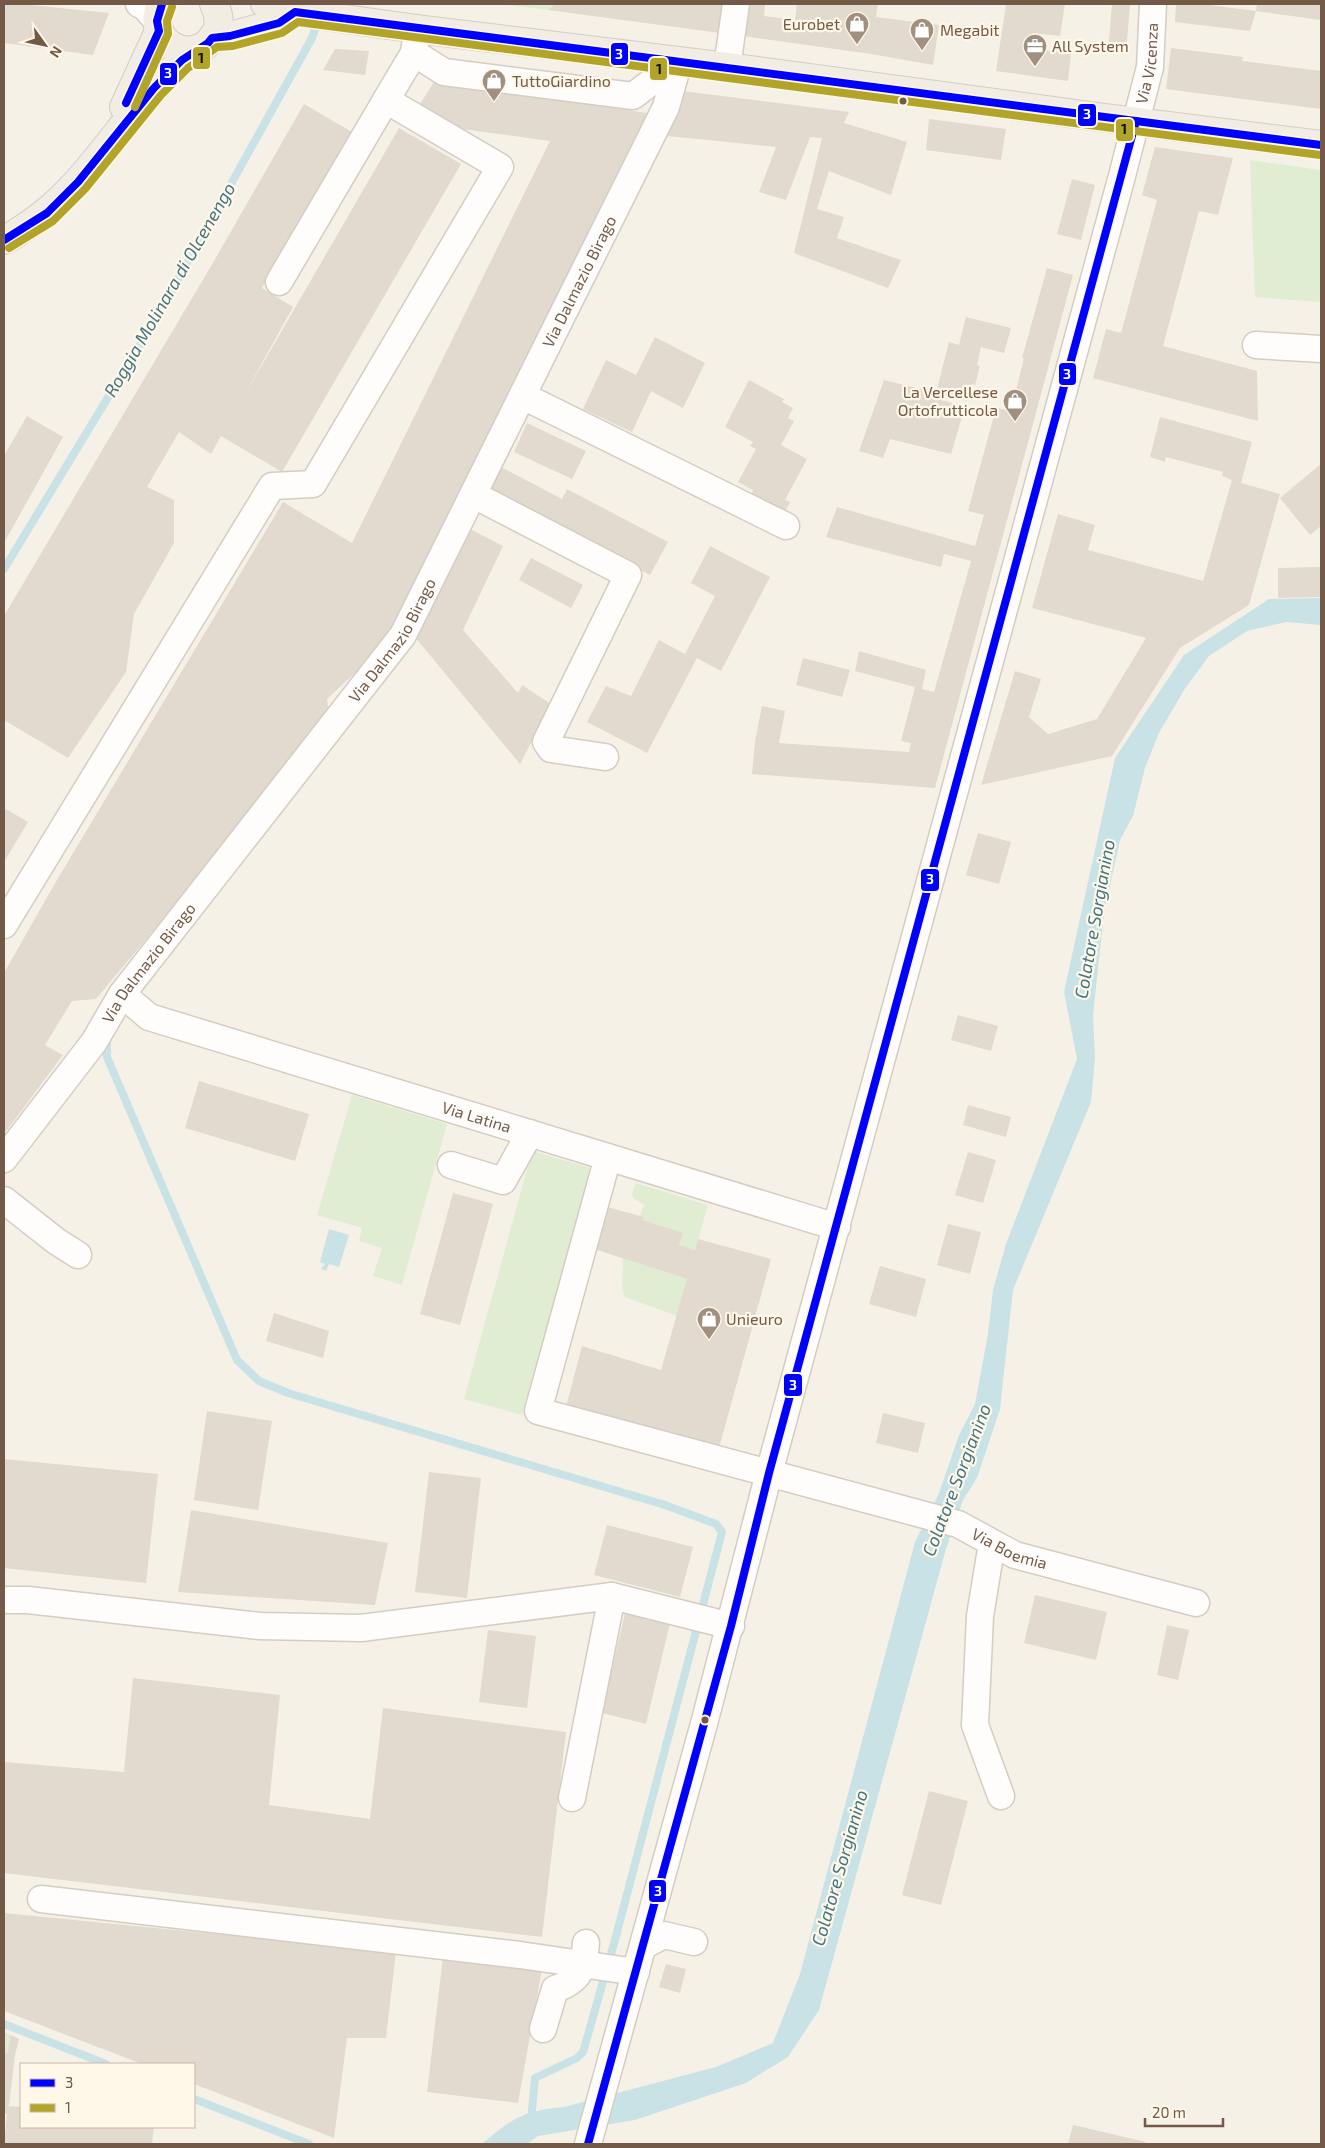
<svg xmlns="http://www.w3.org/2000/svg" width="1325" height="2148" font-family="'Exo 2',sans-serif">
	<rect width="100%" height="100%" fill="#f6f1e7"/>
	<g fill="#e0edd2">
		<path d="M501,4h54l-7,6z"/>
		<path d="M1250,160l70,10 1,132 -66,-5z"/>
		<path d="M352,1095l95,29 -45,161 -29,-9 9,-28 -23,-7 3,-13 -45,-13z"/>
		<path d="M532,1151l59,17 -69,247 -58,-16z"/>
		<path d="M636,1183l72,22 -13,45 -16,-5 4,-12 -40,-13 -3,-4 4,-11 -11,-7 -1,-5z"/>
		<path d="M622,1258l65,21 -10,37 -52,-19c-6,-11 0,-26 -3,-39z"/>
		<path d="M4,2032l7,3 -4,19 -3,-1z"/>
	</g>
	<g fill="#c9e2e6">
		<path d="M1321,598v27l-35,-3 -39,9 -38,25 -25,34 -25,43 -14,35 -12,48 -13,24 -16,73 -11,102 2,43 -4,44 -78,188 -13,119 -23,69 -14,22 -17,49 -127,461 -31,47 -42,26 -111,37 -97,16 -11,8h-45c29,-25 43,-34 82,-37l152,-40 57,-24 27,-69 115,-432 24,-49 20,-58 16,-31 13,-70 5,-44 13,-46 71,-185 -13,-67 51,-234 69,-103 85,-56z"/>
		<path d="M329,1229l20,6 -10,32 -10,-3 -3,7 -5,-2 4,-5 -5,-2z"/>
	</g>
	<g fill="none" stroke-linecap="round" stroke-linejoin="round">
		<g stroke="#c9e2e6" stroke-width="8">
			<path d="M4,569l157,-259 151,-272 6,-18"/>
			<path d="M107,1044v13l130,303 22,21 29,12 377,112 51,19 6,8 -107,408 -32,112 -6,6 -42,20 -4,43"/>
			<path d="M4,2024l102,40"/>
			<path d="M194,2099l115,45"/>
		</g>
	</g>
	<g fill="#e2d9cf">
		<path d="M4,4h17l88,9 -16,42 -89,-12z"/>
		<path d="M555,4h170l-5,29 -172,-23z"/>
		<path d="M740,4h25l-1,12 31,4 2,-16h81l-2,13 63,8 -6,40 -62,-11 -135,-19z"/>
		<path d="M1006,4h59l-5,32 -27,-3 -2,15 40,6 -3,27 -72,-10z"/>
		<path d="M1112,4l18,1 -4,48 -18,-1z"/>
		<path d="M1176,4h25l55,7 -6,20 -75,-9z"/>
		<path d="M1257,4h64v16l-65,-9z"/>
		<path d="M1171,48l72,9 -1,4 79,10v38l-155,-20z"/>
		<path d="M335,49l34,2 -4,24 -42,-5z"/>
		<path d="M434,82l220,32 -254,517 -73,68 3,20 -234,280 -24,2 -27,44 18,10 -59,79v-161l50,-88 229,-383 69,41 198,-402 -88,-12 -42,-25z"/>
		<path d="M682,91l167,21 -5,11 63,19 -16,53 -62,-24 -12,38 27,8 -7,21 64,22 -13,28 -94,-35 28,-115 -12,-1 -24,63 -27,-8 17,-45 -108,-11z"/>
		<path d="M304,104l48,28 -90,156 31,19 -49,89 155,-268 62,36 -179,308 -61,-36 -10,18 -32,-22 -32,55 27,13v43l-40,71 -8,58 -58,86 -64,-38v-104l210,-355z"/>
		<path d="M929,119l77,10 -5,31 -75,-10z"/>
		<path d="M1155,147l78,11 -15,57 -19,-4 -36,135 94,25 1,50 -165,-43 13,-49 15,4 36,-133 -15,-5z"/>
		<path d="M1072,179l23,6 -14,55 -24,-6z"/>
		<path d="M1047,268l26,7 -138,513 -183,-14 3,-33 7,-35 23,5 -6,32 130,9 2,-9 -10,-2 14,-54 -60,-16 4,-20 67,19 -4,19 12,3 37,-131 -27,-7 -3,13 -115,-30 11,-30 138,39 9,-31 -16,-4 28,-103 15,3 13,-53h-2z"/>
		<path d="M966,317l45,11 -7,25 -23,-6 -4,18 3,1 -5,19 -3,-1 -5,17 -31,-8 13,-51 10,3z"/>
		<path d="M655,337l50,26 -22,45 -32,-17 -19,41 -49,-23 23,-49 30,15z"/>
		<path d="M749,380l35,19 -2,3 11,6 -5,10 6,3 -13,24 26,14 -22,41 5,2 -5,10 -34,-17 2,-5 -15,-8 18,-33 -6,-3 3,-4 -28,-15z"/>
		<path d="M884,380l49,12 -2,5 34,10 -14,47 -61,-15 -7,19 -24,-7z"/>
		<path d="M27,416l36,21 -59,106v-87z"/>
		<path d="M1160,417l92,25 -11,41 39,11 -31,111 -69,43 -68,108 -131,29 34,-114 26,8 -12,38 19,17 49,-15 49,-81 -114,-30 26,-94 37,11 -7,25 115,31 29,-101 -10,-4 1,-4 -57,-15 -1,5 -15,-5z"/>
		<path d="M527,423l59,28 -14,28 -58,-27z"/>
		<path d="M1321,464v62l-11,9 -30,-37z"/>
		<path d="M499,466l63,33 5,-10 101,53 -18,33 -102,-50 -63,-33z"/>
		<path d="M468,528l35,18 -40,84 55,63 4,-8 29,19 -31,60 -105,-127z"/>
		<path d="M710,546l60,31 -49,94 -24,-13 -50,95 -60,-31 19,-36 25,10 28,-56 26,14 30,-58 -24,-13z"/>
		<path d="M531,558l52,27 -12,23 -52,-28z"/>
		<path d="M1321,567v30l-43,1v-30z"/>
		<path d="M803,658l47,12 -8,27 -46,-12z"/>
		<path d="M4,808l24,14 -24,40z"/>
		<path d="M978,833l33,9 -12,42 -33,-9z"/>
		<path d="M958,1015l40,11 -7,25 -40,-11z"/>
		<path d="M199,1081l110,33 -14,47 -110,-33z"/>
		<path d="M968,1105l43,12 -5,20 -43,-12z"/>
		<path d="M968,1152l28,8 -13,43 -28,-8z"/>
		<path d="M453,1193l40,11 -33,121 -40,-11z"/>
		<path d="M607,1207l37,10 -1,3 40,13 -4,12 16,5 3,-11 73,20 -52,189 -153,-41 16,-61 79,24 26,-91 -93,-30z"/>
		<path d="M948,1224l33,8 -11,42 -33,-9z"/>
		<path d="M880,1266l46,13 -10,38 -47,-13z"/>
		<path d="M274,1313l55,18 -6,27 -57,-17z"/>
		<path d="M207,1411l65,10 -14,89 -64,-10z"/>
		<path d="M883,1413l42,10 -7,30 -42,-10z"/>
		<path d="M4,1459l154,15 -12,109 -142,-15z"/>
		<path d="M429,1472l52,6 -14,120 -52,-6z"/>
		<path d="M191,1510l197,33 -13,62 -197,-13z"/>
		<path d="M607,1525l86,22 -13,50 -86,-22z"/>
		<path d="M1035,1595l72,17 -11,48 -72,-17z"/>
		<path d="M625,1613l45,10 -24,101 -44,-11z"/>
		<path d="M1167,1625l22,5 -11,50 -21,-5z"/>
		<path d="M488,1630l48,6 -9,72 -48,-6z"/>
		<path d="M133,1678l147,17 -11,110 101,14 13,-111 183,24 -24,205 -538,-64v-111l120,10z"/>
		<path d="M929,1791l39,10 -27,104 -39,-10z"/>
		<path d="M4,1913l392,39 -10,86h-39l-13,100 -140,-54v-20h-52l-138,-53z"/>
		<path d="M443,1957l100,7 -25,139 -91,-11z"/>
		<path d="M666,1964l20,5 -6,24 -21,-6z"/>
		<path d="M11,2035l8,4 -4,16 -6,51 12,1v20h133l-2,17h-148l3,-30h-3v-61l3,1z"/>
		<path d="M1073,2125l73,17 -1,2h-77z"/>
	</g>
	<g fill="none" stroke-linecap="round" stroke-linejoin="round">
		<defs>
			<g id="minor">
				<path d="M139,4l6,3 12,14"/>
				<path d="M414,53l30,19 189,24 46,-35"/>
				<path d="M727,67l9,-63"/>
				<path d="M279,282l107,-182"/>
				<path d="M1256,345l65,4"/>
				<path d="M523,396l263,130"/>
				<path d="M474,495l154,80 -82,167 5,7 54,8"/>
				<path d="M4,925l268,-439 41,-2 187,-317 -114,-67 28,-47 3,-24"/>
				<path id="s1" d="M122,994l27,23 688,210"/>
				<path id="s2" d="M608,1157l-70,254 420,113 57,31 181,48"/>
				<path id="s3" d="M4,1159l90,-117 28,-48 281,-359 263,-528 13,-46"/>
				<path d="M451,1165l52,16 27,-48"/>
				<path d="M4,1200l52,41 22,14"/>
				<path d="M992,1543l-12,73 -5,109 26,71"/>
				<path d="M4,1600h24l232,26 101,2 251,-32"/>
				<path d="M572,1798l40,-202 119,30"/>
				<path d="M41,1899l479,56 116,17"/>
				<path d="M643,1946l21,-11 30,7"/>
				<path d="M543,2029l12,-40c25,-8 29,-21 31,-46"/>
				<path id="s4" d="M588,2144l117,-424 64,-247 353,-1297 28,-109 3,-63"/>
			</g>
			<g id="major">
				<path d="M162,4c-20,37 32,66 53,30 6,-10 4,-20 -1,-30"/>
				<path d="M265,4l30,8 122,17 310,38 371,50 223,28"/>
				<path d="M212,38l18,-2 49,-13 16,-11"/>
				<path d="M124,107l35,-76"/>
				<path d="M4,240c8,-3 15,-9 23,-14 69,-45 103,-128 170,-177"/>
			</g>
		</defs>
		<use href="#minor" stroke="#d5ccc2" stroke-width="29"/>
		<use href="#major" stroke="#d5ccc4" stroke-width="30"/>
		<use href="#minor" stroke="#fefdfb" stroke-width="26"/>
		<use href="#major" stroke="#f1ede4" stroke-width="28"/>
		<defs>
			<g id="bus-1">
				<path d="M126,103l33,-72 -2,-10 5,-17"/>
				<path d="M4,240l43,-27 31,-31 76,-94 28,-28 26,-17 4,-5 18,-2 49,-13 16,-11 1026,133"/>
				<path d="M588,2144l143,-518 38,-153 367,-1352"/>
			</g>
			<g id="bus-2">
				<path d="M135,107l33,-73 -1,-13 5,-14"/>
				<path d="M9,248l44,-27 32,-32 76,-94 27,-27 29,-21 16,-1 49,-13 16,-11 1022,133"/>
			</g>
		</defs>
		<use href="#bus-1" stroke="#fff7e7" stroke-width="11"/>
		<use href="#bus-2" stroke="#fff7e7" stroke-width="11"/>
		<use href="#bus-1" stroke="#00f" stroke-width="8"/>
		<use href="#bus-2" stroke="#b2a428" stroke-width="8"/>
	</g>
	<defs>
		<symbol id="shop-pin" viewBox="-11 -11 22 30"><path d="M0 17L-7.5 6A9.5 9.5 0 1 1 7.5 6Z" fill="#a18f80" stroke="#fff7e7"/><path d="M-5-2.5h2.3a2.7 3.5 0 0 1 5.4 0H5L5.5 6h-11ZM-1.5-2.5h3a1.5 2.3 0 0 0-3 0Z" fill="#fff"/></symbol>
		<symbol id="office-pin" viewBox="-11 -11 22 30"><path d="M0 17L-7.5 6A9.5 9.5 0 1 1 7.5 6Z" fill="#a18f80" stroke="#fff7e7"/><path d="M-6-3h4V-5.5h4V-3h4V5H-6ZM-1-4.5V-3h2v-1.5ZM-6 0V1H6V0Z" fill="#fff"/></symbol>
	</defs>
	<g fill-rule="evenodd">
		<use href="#shop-pin" x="843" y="10" width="28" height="38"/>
		<use href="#shop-pin" x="908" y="16" width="28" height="38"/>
		<use href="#office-pin" x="1021" y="32" width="28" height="38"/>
		<use href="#shop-pin" x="480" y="67" width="28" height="38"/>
		<use href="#shop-pin" x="1001" y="387" width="28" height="38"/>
		<use href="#shop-pin" x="695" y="1305" width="28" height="38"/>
	</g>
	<g fill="#735a48" stroke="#fff7e7" stroke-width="2">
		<circle cx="903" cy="101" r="4.5"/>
		<circle cx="705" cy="1720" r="4.5"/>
	</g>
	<g text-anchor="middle" stroke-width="4.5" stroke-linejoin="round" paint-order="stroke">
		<g font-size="16" fill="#735a48" stroke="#fff7e7" text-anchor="start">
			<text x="840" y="30" text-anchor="end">Eurobet</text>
			<text x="940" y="36">Megabit</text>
			<text x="1052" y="52">All System</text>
			<text x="512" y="87">TuttoGiardino</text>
			<text x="998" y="398" text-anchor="end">La Vercellese<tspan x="998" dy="18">Ortofrutticola</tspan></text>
			<text x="726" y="1325">Unieuro</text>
		</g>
		<g font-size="16" fill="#735a48" stroke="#fff7e7">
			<text dy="6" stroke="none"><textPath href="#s4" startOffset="2155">Via Vicenza</textPath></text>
			<text dy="6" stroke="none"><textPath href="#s3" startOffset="1054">Via Dalmazio Birago</textPath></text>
			<text dy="6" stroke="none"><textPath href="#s3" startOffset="649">Via Dalmazio Birago</textPath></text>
			<text dy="6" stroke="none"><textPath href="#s3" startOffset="244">Via Dalmazio Birago</textPath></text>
			<text dy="6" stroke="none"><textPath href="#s1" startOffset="378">Via Latina</textPath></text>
			<text dy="6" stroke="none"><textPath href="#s2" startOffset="756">Via Boemia</textPath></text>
		</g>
		<g font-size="18" font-style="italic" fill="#427686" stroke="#fff7e7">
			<text transform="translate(170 290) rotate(-60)" y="6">Roggia Molinara di Olcenengo</text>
			<text transform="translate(1095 919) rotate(-80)" y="6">Colatore Sorgianino</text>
			<text transform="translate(957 1480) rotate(-69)" y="6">Colatore Sorgianino</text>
			<text transform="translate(840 1868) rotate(-74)" y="6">Colatore Sorgianino</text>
		</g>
	</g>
	<g stroke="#fff7e7" stroke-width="2">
		<rect x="610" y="42" width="19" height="24" rx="5" fill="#00f"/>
		<rect x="192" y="46" width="19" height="24" rx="5" fill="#b2a428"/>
		<rect x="649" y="57" width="19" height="24" rx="5" fill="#b2a428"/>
		<rect x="159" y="62" width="19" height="24" rx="5" fill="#00f"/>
		<rect x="1077" y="103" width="20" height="24" rx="5" fill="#00f"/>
		<rect x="1115" y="118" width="19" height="24" rx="5" fill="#b2a428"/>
		<rect x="1058" y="362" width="19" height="24" rx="5" fill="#00f"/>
		<rect x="920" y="868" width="20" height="24" rx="5" fill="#00f"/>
		<rect x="783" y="1373" width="20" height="24" rx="5" fill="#00f"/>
		<rect x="648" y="1879" width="19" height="24" rx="5" fill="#00f"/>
	</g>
	<g font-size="14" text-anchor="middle" font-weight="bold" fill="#fff">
		<text x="619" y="59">3</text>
		<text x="168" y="78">3</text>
		<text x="1087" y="119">3</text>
		<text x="1067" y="379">3</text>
		<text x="930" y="884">3</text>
		<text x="793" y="1390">3</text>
		<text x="658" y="1896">3</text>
	</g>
	<g font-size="14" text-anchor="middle" font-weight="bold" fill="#111">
		<text x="201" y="63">1</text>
		<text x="659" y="74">1</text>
		<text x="1124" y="134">1</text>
	</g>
	<rect width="1325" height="2148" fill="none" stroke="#735a48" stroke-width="10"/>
	<rect x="20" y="2063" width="175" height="65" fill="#fff7e7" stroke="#c7b8a7"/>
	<rect x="30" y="2079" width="25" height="8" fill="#0000ff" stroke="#c7b8a7"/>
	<text x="65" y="2088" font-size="15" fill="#735a48">3</text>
	<rect x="30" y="2104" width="25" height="8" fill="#b2a428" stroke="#c7b8a7"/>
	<text x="65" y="2113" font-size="15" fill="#735a48">1</text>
	<g transform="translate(45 45) rotate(123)" stroke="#fff7e7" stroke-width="4" paint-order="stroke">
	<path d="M0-4L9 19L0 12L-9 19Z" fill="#735a48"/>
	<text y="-8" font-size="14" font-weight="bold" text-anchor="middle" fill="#735a48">N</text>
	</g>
	<path d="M1145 2118v8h78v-8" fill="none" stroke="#735a48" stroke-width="2.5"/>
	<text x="1152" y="2118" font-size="15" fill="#735a48" stroke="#fff7e7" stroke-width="4" paint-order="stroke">20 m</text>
</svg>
